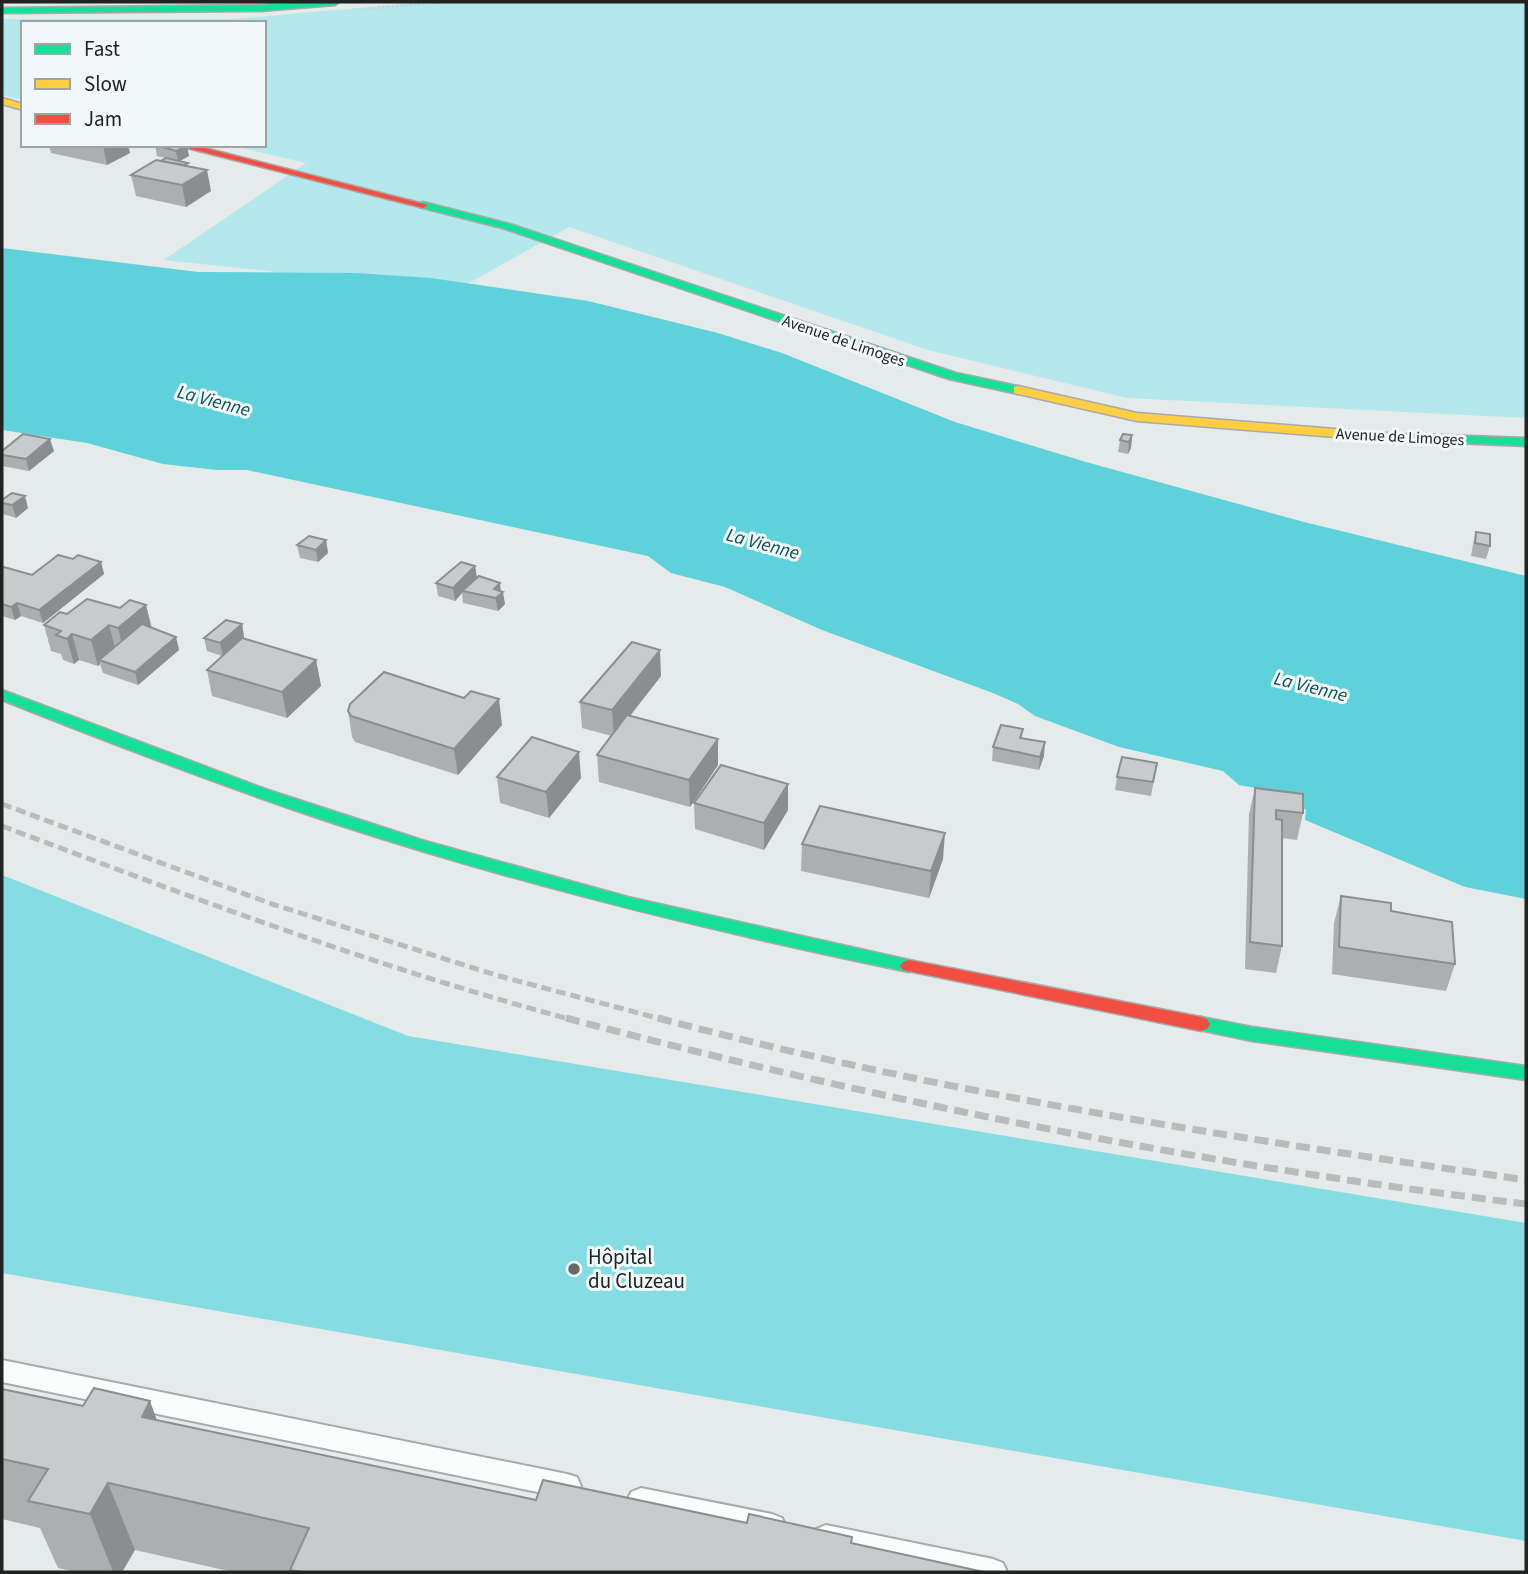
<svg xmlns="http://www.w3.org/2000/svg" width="1528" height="1574" font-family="'Source Sans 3',sans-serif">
	<rect width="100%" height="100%" fill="#e5eaea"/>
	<path fill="#b4e8ed" d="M424,2h1102v416l-399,-20 -199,-48 -359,-123 -114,64 -291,-31 142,-97 -77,-18h35v-122h-241v77l-21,-5v-76h231z"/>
	<path fill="#86dce3" d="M2,875l406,161 1118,187v318l-1524,-268z"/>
	<path fill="#5fd1da" d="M2,248l196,24 158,1 75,5 157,23 130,32 64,20 173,69 131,40 218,60 222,54v323l-61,-12 -160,-67 1,-10 -13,-10 -20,-9 -34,-6 -16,-14 -104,-24 -84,-31 -17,-12 -25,-11 -171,-63 -97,-43 -54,-14 -23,-17 -401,-86h-30l-54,-6 -76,-21 -85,-13z"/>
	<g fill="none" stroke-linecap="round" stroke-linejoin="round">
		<defs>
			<g id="lane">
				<path d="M2,1360l565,114 10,3 4,9 -4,9 -10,3 -565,-116z"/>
				<path d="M641,1488l131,26 10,4 4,9 -4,9 -10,4 -131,-26 -10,-4 -4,-9 4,-9z"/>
				<path d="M826,1525l167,34 10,4 4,9h-78l-103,-21 -10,-4 -4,-9 4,-9z"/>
			</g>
			<g id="fast">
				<path d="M307,2h32l-4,3 -74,6 -259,2v-5l259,-3z"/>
				<path d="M423,202l87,22 446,149 66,14 2,3 -6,4 -69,-15 -447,-151 -83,-21v-4z"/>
				<path d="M1385,433l141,5v8l-145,-6v-6z"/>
				<path d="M2,690l266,100 157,51 203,56 281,63 6,2 3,4 -3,4 -6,2c-190,-39 -379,-85 -564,-145 -116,-38 -230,-82 -343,-127z"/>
				<path d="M1201,1017l51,10 274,39v14l-274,-39 -57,-12 -3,-5 3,-5z"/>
			</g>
			<g id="slow">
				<path d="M2,98l21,6v6l-21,-6z"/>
				<path d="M1018,386l119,27 248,20 6,4 -6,4 -248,-20 -123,-28v-6z"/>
			</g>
			<g id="jam">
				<path d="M175,145h18l235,60 -5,3z"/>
				<path d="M909,960l292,57 6,2 3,5 -3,5 -6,2 -298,-61 -3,-4 3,-4z"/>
			</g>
		</defs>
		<use href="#lane" stroke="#a7aaab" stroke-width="4"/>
		<use href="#fast" stroke="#a7aaab" stroke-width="3"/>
		<use href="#slow" stroke="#a7aaab" stroke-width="3"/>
		<use href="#jam" stroke="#a7aaab" stroke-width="3"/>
		<path stroke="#c7c8c8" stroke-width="2.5" stroke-dasharray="1 3.5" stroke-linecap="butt" d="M365,9l80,-7"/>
		<use href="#lane" fill="#fbfcfc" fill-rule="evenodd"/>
		<use href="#fast" fill="#16e098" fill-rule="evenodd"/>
		<use href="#slow" fill="#ffcf43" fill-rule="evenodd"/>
		<use href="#jam" fill="#f24e42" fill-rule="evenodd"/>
		<g stroke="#babbbb" stroke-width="5" stroke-dasharray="10 5" stroke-linecap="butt">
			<path d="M2,804l270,100 227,72 166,44"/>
			<path d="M2,826c188,71 376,142 571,194"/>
		</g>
		<g stroke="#babbbb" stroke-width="7" stroke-dasharray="14 7" stroke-linecap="butt">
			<path d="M566,1018c315,84 637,147 960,186"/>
			<path d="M658,1018c285,76 577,120 868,162"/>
		</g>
	</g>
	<g fill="#abafaf">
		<path d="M49,145h79l2,8 -23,12 -56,-12z"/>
		<path d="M155,145h30l4,11 -9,5 8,5 23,25 -25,16 -50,-11 -5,-21 34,-17 -8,-2z"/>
		<path d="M1132,435l-1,13 -3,6 -10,-2 2,-12z"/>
		<path d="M2,451h52l-25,20 -27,-5z"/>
		<path d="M2,500l26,8 -12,10 -13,-4z"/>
		<path d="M1476,532l14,14 -4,13 -15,-3 2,-12z"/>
		<path d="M326,540l2,13 -10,9 -18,-4 -3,-13z"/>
		<path d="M73,559l28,3 3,12 -61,49 -22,-7 -6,4 -13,-4v-48l30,7z"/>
		<path d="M475,566l2,12 24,13 4,13 -7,7 -35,-8 -1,-10 -7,8 -17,-5 -2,-13z"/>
		<path d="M146,605l6,23 24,9 3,13 -41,35 -35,-12 -3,-9 -2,2 -19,-6 -5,4 -11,-4 -2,-6 -10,-3 -7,-26 23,-11z"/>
		<path d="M242,624l2,13 -1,1 73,22 5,26 -34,32 -75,-22 -5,-26 15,-14 -15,-5 -3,-13z"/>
		<path d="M661,676l-31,40 88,23v26l-28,42 -91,-25 -2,-27 15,-19 -30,-8 -2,-26z"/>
		<path d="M348,711l154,14 -44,50 -103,-33 -3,-5z"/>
		<path d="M1023,729l-1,9 22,18 -5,14 -47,-9 1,-14z"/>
		<path d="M1157,763l-6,33 -36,-6 2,-13z"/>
		<path d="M497,777l84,1 -32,40 -49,-15z"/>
		<path d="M1255,788l48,25 -6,27 -15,-2v108l-6,27 -31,-4 4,-155z"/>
		<path d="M694,803l94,7 -24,40 -69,-21z"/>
		<path d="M802,844l141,15 -14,39 -128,-27z"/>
		<path d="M1341,896l50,15 64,53 -9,27 -114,-17 2,-51z"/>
		<path d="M2,1389l155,31 379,80 211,23 105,14v7l132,28h-751l-98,-22 -13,22h-45l-19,-4 -18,-40 -38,-9z"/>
	</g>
	<g fill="#8b8e8e">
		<path d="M103,145h25l2,8 -23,12z"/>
		<path d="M187,146l2,10 -11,6 -2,-11z"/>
		<path d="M207,170l4,21 -25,16 -4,-22z"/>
		<path d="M1132,435l-1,13 -3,6 1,-12z"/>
		<path d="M50,439l4,12 -25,20 -3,-12z"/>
		<path d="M25,496l3,12 -12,10 -4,-13z"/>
		<path d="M326,540l2,13 -10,9 -2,-12z"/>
		<path d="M101,562l3,12 -61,49 -4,-13z"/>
		<path d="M475,566l2,13 -15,12v2l-7,8 -2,-13z"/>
		<path d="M500,583l1,10 2,-1 2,12 -7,7 -4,-22z"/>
		<path d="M17,603l4,13 -6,4 -4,-13z"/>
		<path d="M146,605l6,26 -27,23 -7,-26z"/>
		<path d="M242,624l2,13 -21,19 -3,-13z"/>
		<path d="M109,625l7,26 -17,9 1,4 -2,2 -7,-26z"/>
		<path d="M72,634l7,26 -5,4 -7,-25z"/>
		<path d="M176,637l3,13 -41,35 -3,-13z"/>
		<path d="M660,650l1,26 -47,60 -2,-26z"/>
		<path d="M316,660l5,26 -34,32 -5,-26z"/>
		<path d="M499,699l3,26 -44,50 -4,-26z"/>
		<path d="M718,739v26l-28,42 -1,-27z"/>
		<path d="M1045,742l-1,14 -5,14 1,-13z"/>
		<path d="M579,752l2,26 -32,40 -3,-26z"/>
		<path d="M788,784v26l-24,40v-27z"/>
		<path d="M945,833l-2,26 -14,39 2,-27z"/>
		<path d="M150,1401l24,67 -32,-51z"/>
		<path d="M108,1483l27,67 -13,22h-9l-23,-58z"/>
	</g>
	<g fill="#c7cbcb" stroke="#8b8e8e" stroke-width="2">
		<path d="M155,145h30l2,1 -11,5z"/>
		<path d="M166,158l22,5 -4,2 -23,-4z"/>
		<path d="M156,160l51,10 -25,15 -51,-10z"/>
		<path d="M23,434l27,5 -24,20 -24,-4v-4z"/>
		<path d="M1123,434l9,1 -3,7 -9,-2z"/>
		<path d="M12,493l13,3 -13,9 -10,-2v-3z"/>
		<path d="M1476,532l14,2v12l-15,-3z"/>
		<path d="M309,536l17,4 -10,10 -19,-5z"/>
		<path d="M58,555l15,4 5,-4 23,7 -62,48 -22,-7 -6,4 -9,-3v-36l2,-1 28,8z"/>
		<path d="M461,562l14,4 -22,22 -17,-5z"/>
		<path d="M479,576l21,7 -6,6 9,3 -7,6 -34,-7z"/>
		<path d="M87,599l33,9 10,-8 16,5 -28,23 -9,-3 -18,15 -19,-6 -5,5 -11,-4 5,-4 -17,-6 16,-13 7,2z"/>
		<path d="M226,620l16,4 -22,19 -16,-5z"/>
		<path d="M142,624l34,13 -41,35 -36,-12z"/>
		<path d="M242,638l74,22 -34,32 -75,-22z"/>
		<path d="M632,642l28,8 -48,60 -32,-8z"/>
		<path d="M384,672l80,26 7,-7 28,8 -45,50 -103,-33 -3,-5 2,-7z"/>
		<path d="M627,715l91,24 -29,41 -92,-25z"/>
		<path d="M1001,725l22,4 -3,9 25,4 -5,15 -47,-10z"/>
		<path d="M532,737l47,15 -33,40 -49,-15z"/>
		<path d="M1122,757l35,6 -4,19 -36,-5z"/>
		<path d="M721,765l67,19 -24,39 -70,-20z"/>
		<path d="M1255,788l48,6v19l-27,-3v9l6,1v126l-32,-4z"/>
		<path d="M820,806l125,27 -14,38 -129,-27z"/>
		<path d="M1341,896l50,7v8l61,11 3,42 -116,-17z"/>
		<path d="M94,1388l56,13 -8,16 394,83 7,-20 204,43 2,-9 103,23 -1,6 133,29h-682l-12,-2 19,-42 -201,-45 -18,31 -62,-13 20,-32 -46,-10v-70l81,17z"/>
	</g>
	<circle fill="#666969" stroke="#f1f8f9" stroke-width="2.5" cx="574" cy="1269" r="7"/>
	<g text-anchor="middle" stroke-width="6" stroke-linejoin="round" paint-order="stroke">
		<g font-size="16" fill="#212323" stroke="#f1f8f9">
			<text transform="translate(844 340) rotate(19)" y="6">Avenue de Limoges</text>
			<text transform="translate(1400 436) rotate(3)" y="6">Avenue de Limoges</text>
		</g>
		<g font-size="19" font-style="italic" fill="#0a4c52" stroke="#f1f8f9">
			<text transform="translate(214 400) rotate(15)" y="7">La Vienne</text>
			<text transform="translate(763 543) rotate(15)" y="7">La Vienne</text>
			<text transform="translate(1311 686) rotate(14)" y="7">La Vienne</text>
		</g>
		<g font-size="21" fill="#212323" stroke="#f1f8f9" text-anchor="start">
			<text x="588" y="1264">Hôpital<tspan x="588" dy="24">du Cluzeau</tspan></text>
		</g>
	</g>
	<rect width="1528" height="1574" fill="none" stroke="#212323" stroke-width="7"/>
	<rect x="21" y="21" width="245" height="126" fill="#f1f8f9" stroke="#9ea3a3" stroke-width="2"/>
	<rect x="35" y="44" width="35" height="10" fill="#16e098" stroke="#9ea3a3" stroke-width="2"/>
	<text x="84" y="56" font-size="21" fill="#212323">Fast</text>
	<rect x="35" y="79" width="35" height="10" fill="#ffcf43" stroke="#9ea3a3" stroke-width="2"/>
	<text x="84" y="91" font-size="21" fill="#212323">Slow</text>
	<rect x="35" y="114" width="35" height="10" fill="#f24e42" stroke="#9ea3a3" stroke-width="2"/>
	<text x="84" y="126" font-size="21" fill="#212323">Jam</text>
</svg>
